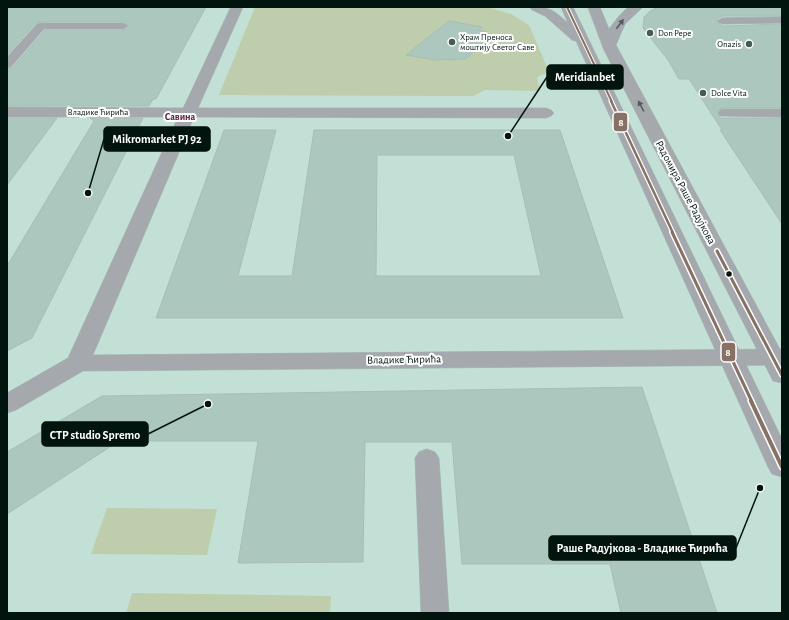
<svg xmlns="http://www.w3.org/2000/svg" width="789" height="620" font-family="'Alegreya Sans',sans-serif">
	<rect width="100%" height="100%" fill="#c3e0d6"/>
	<g fill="#becdac">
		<path d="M255,7h232l24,7 18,11 20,47 -12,5 3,14 -55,-1 -12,6 -254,-1z"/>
		<path d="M107,508l110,1 -10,46 -116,-1z"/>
		<path d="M132,593l199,3 -1,17h-204z"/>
	</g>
	<g fill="#acc7be" stroke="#a7beb6" fill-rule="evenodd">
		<path d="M7,7h199l-50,92h-3l-4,7h-78l-3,-2 -2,2h-59v-37l5,-1 33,-38h78l6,-3 -6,-5h-82l-5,1 -29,32z"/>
		<path d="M658,7h124v9h-60l-6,4 6,6 60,-2v84h-57l-5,1 -3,3 3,6h62v106l-62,-94h2l-33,-51h-10l-11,-19 -25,-32 1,-11 6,-6z"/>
		<path d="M449,21l33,6 -4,3 9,2 -5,5 5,1 -21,21 -31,1 -29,-5z"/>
		<path d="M7,118h50l-50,67z"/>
		<path d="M90,118h53l-111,220 -25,13v-85l87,-145z"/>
		<path d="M224,130h52l-38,146h54l22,-146h246l63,188h-467zM377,155h137l27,121h-165z"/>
		<path d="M642,387l75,226h-96l-11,-49h-148l-10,-122h-87l-2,120 -125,1 20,-122h-139l-112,73v-62l95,-56z"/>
	</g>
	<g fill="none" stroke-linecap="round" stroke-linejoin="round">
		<defs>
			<g id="service">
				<path d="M782,17v6l-60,1 -5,-3 5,-3z"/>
				<path d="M41,23h82l5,3 -5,3h-79l-33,38 -4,1v-11l30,-33z"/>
				<path d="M725,109h57v8l-62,-1 -2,-3 2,-3z"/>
				<path d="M427,449l8,3 4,6 10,155h-28l-6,-155 4,-6z"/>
			</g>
			<path id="minor" d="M231,7h12l-45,101h348l5,2 3,3 -3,3 -5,2 -352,-1 -101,238 689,-6v16l-699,6 -67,39 -9,3v-20l61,-35 110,-241h-171v-10l176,1z"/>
			<g id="tertiary">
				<path d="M530,7c21,0 23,3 38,16l-7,-16h12l209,432v38l-10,-3 -4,-7 -192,-426 -4,-1 -27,-24 -13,-6z"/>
				<path d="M588,7h12l9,22 10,-13 9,-9h15l-18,17 -9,21 166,308v30l-9,-2 -3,-6 -166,-325z"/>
			</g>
		</defs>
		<use href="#service" stroke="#a6bdb5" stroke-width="1"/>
		<use href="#minor" stroke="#a6bdb5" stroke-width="1"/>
		<use href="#tertiary" stroke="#a6bdb5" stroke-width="1"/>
		<use href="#service" fill="#a5a8ad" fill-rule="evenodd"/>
		<use href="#minor" fill="#a5a8ad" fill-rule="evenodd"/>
		<use href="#tertiary" fill="#a5a8ad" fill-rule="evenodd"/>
		<defs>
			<path id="bus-1-far3" d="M567,7l45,95"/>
			<path id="bus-1-far2" d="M611,101l62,132"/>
			<g id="bus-1-far1">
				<path d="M672,232l80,170"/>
				<path d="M717,251l65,124"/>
			</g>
			<path id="bus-1" d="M751,401l31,66"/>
		</defs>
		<use href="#bus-1-far3" stroke="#fff" stroke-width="4"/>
		<use href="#bus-1-far2" stroke="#fff" stroke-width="5"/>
		<use href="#bus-1-far1" stroke="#fff" stroke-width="6"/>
		<use href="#bus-1" stroke="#fff" stroke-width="7"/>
		<use href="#bus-1-far3" stroke="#867164" stroke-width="2"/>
		<use href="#bus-1-far2" stroke="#867164" stroke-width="2.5"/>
		<use href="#bus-1-far1" stroke="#867164" stroke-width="3"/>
		<use href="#bus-1" stroke="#867164" stroke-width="4"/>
	</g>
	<defs><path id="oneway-solid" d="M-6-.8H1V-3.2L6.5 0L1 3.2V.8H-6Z"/></defs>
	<g fill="#535e5e">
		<use href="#oneway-solid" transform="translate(620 24) rotate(-53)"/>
		<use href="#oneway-solid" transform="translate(641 106) rotate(-118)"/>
	</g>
	<g fill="#455b54" stroke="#fff" stroke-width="1.5">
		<circle cx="650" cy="33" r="4"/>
		<circle cx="452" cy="42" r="4"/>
		<circle cx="749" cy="44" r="4"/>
		<circle cx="703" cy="93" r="4"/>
	</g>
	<circle fill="#01140e" stroke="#fff" stroke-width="1.5" cx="729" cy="274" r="3.5"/>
	<g text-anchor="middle" stroke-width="4" stroke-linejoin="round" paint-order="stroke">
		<g font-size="9" fill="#01140e" stroke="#fff" text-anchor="start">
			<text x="658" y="36">Don Pepe</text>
			<text x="460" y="40">Храм Преноса<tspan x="460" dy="10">моштију Светог Саве</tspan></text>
			<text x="741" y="47" text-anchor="end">Onazis</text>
			<text x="711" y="96">Dolce Vita</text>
		</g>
		<g font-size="9" fill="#01140e" stroke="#fff">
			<text x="98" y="115">Владике Ћирића</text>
		</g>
		<g font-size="10" font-weight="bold" fill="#5d1d3f" stroke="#fff">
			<text x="180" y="120">Савина</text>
		</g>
		<g font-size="11" fill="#01140e" stroke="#fff">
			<text transform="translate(686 192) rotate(62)" y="4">Радомира Раше Радујкова</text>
			<text transform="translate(404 359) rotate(-1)" y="4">Владике Ћирића</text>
		</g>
	</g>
	<path fill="none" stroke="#01140e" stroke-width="1.5" d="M508 136L547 77M88 193L104 139M208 404L148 434M760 488L736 548"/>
	<g fill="#01140e" stroke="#fff" stroke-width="1.5">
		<circle cx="508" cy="136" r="4"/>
		<circle cx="88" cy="193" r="4"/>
		<circle cx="208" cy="404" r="4"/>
		<circle cx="760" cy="488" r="4"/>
	</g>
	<g fill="#01140e" stroke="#01140e" stroke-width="1.5">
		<rect x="547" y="65" width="76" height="24" rx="4"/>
		<rect x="104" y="127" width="106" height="24" rx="4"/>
		<rect x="42" y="422" width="106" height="24" rx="4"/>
		<rect x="549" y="536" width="187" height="24" rx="4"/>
	</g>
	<g font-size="12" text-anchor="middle" font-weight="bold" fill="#fff">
		<text x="585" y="81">Meridianbet</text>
		<text x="157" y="143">Mikromarket PJ 92</text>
		<text x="95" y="439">CTP studio Spremo</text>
		<text x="642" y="552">Раше Радујкова - Владике Ћирића</text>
	</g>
	<g stroke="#fff" stroke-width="1.5">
		<rect x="613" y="112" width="15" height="20" rx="4" fill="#867164"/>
		<rect x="721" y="342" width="15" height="20" rx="4" fill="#867164"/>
	</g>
	<g font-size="11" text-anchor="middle" font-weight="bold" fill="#fff">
		<text x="621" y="126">8</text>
		<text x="728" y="356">8</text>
	</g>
	<rect width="789" height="620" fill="none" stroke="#01140e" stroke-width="16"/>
</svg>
